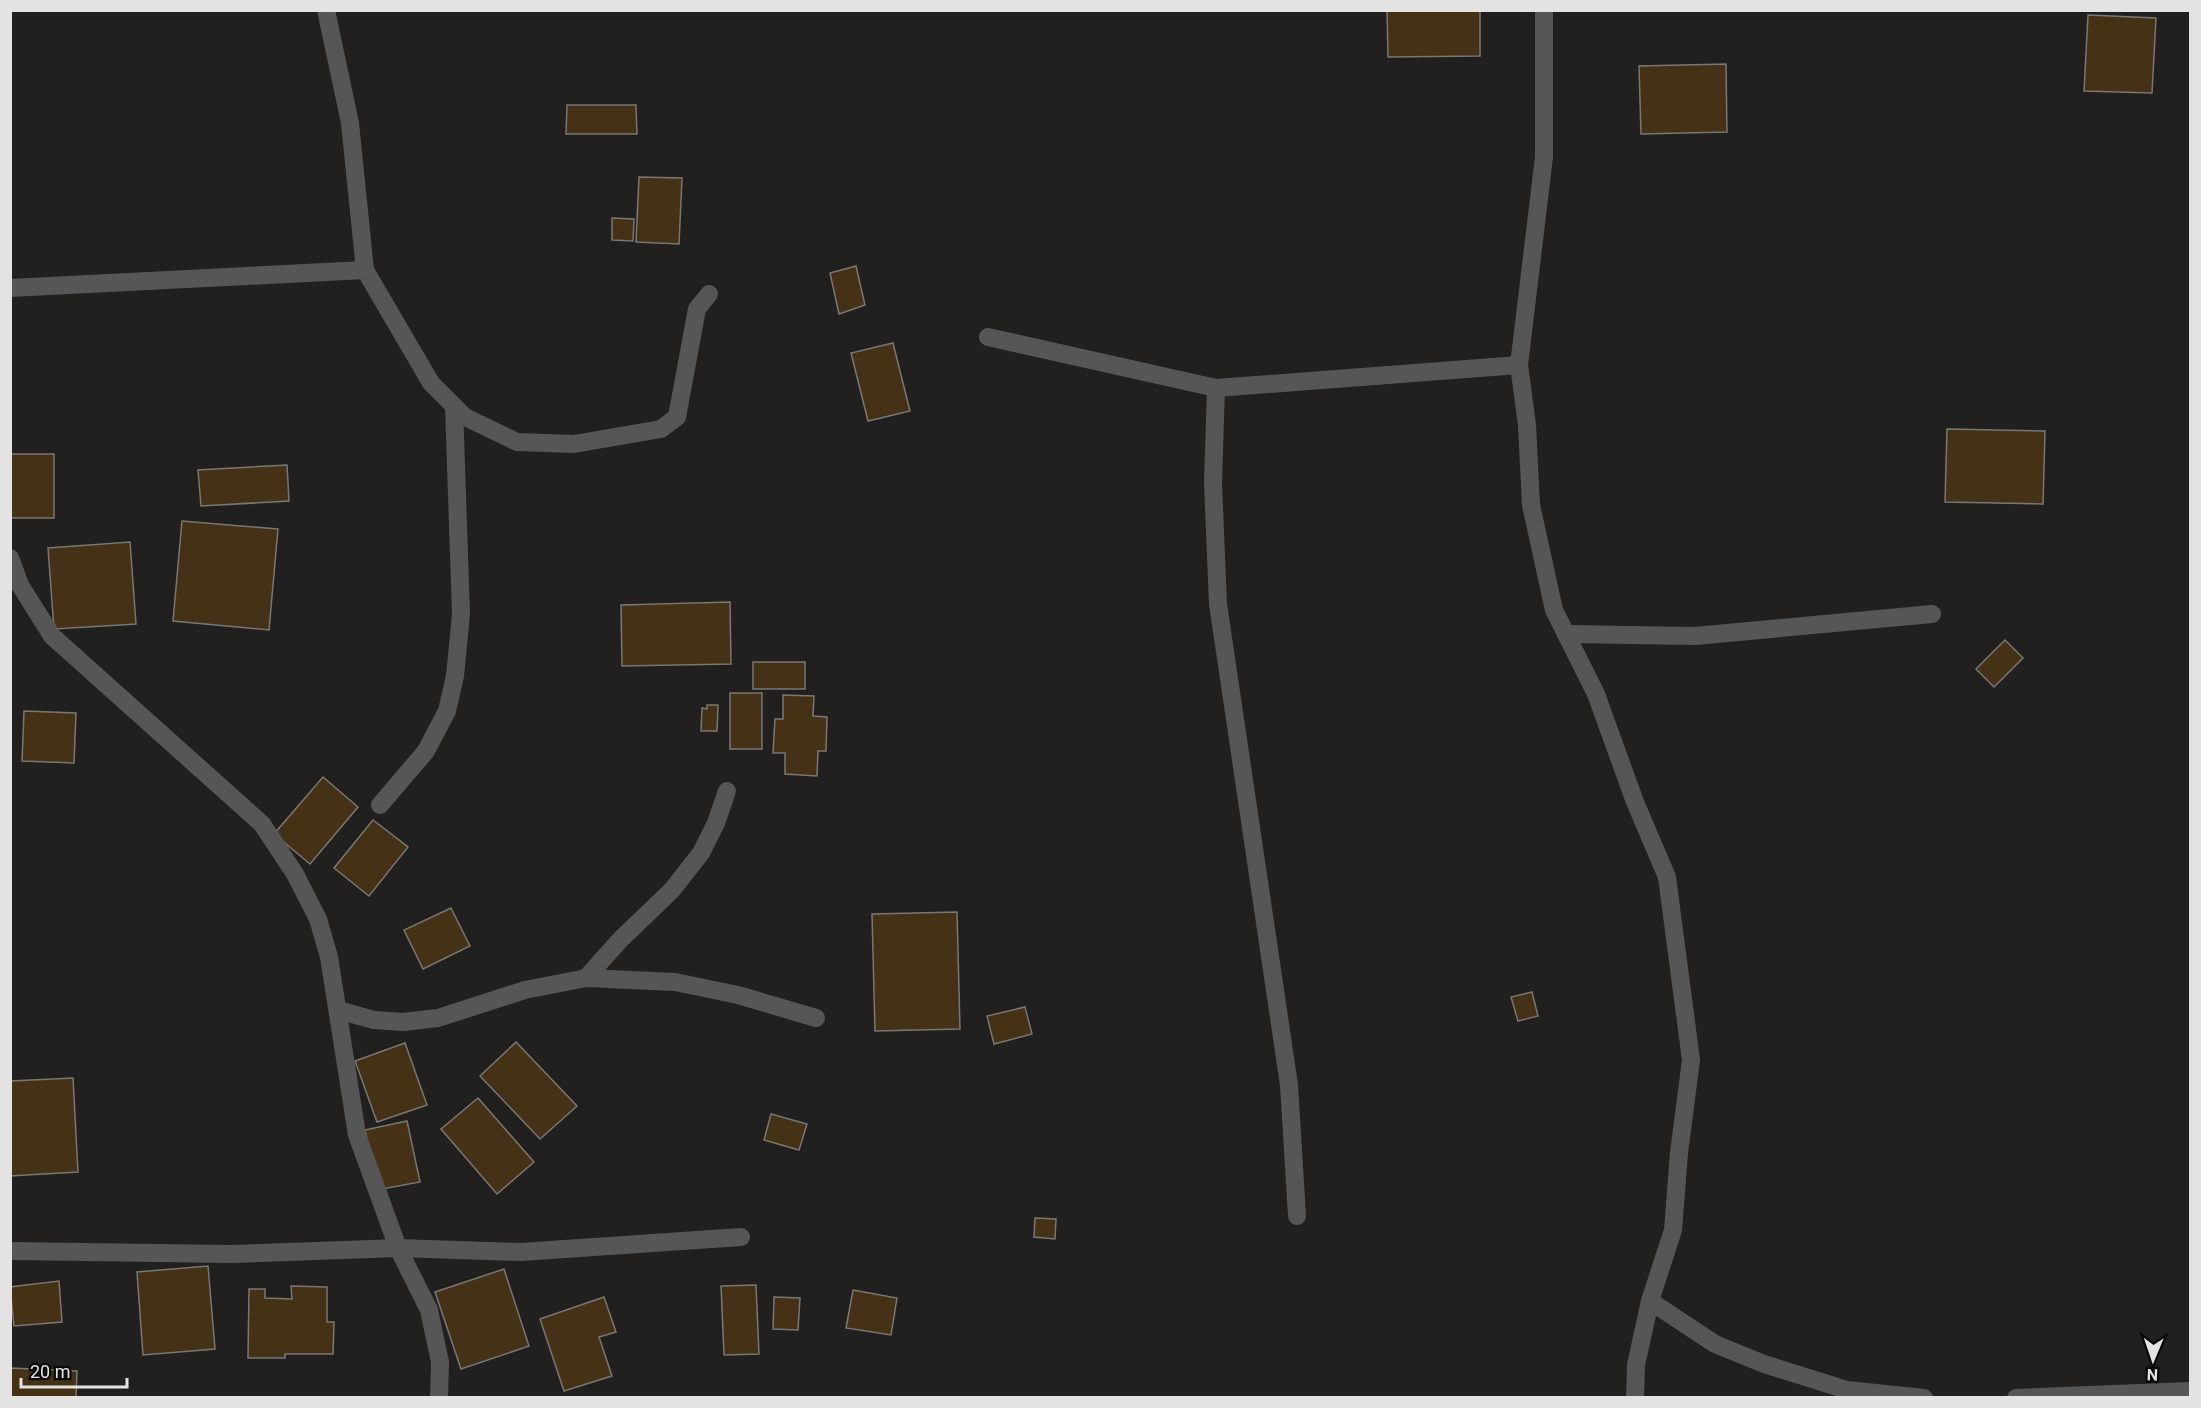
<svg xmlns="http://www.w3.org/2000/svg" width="2201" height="1408" font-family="Roboto,sans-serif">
	<rect width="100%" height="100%" fill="#21201e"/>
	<g fill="#453216" stroke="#797775" stroke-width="1.5">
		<path d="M1387,10h93v46l-92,1z"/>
		<path d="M2088,15l68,3 -4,75 -68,-2z"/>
		<path d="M1726,64l1,68 -86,2 -2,-68z"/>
		<path d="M567,105h69l1,29h-71z"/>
		<path d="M639,177l43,1 -3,66 -43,-2z"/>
		<path d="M612,218l22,1 -1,22 -21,-1z"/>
		<path d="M856,266l9,39 -26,9 -9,-41z"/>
		<path d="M893,343l17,68 -42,10 -17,-68z"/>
		<path d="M1947,429l98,2 -2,73 -98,-2z"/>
		<rect x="10" y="454" width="44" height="64"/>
		<path d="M287,465l2,36 -88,5 -3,-36z"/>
		<path d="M182,521l96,8 -9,101 -96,-9z"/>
		<path d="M130,542l6,82 -82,5 -6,-81z"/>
		<path d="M730,602l1,62 -109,2 -1,-61z"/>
		<path d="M2005,640l18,18 -29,29 -18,-18z"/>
		<rect x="753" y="662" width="52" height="27"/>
		<rect x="730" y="693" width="32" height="56"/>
		<path d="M783,695l31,1 -1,20 14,1 -1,34h-8l-1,25 -32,-2v-21h-12l2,-34h8z"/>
		<path d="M707,705h11l-1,26h-16l1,-23 5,1z"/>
		<path d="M24,711l52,2 -2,50 -52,-2z"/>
		<path d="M323,777l35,30 -48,57 -36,-30z"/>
		<path d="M373,820l35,27 -39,49 -35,-28z"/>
		<path d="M451,908l19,38 -47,23 -19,-39z"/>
		<path d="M957,912l3,117 -85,2 -3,-117z"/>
		<path d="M1532,992l6,24 -20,5 -7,-24z"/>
		<path d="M1025,1007l7,27 -38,10 -7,-28z"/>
		<path d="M516,1042l61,64 -37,33 -60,-63z"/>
		<path d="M405,1043l22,62 -50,17 -22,-61z"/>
		<path d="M73,1078l5,94 -68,4v-95z"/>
		<path d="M478,1098l56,64 -37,32 -56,-65z"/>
		<path d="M771,1114l36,10 -8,26 -35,-10z"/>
		<path d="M407,1121l13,61 -43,8 -12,-60z"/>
		<path d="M1035,1218l21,1 -1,20 -21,-2z"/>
		<path d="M208,1266l7,83 -72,6 -6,-83z"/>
		<path d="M504,1269l25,77 -68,23 -26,-77z"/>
		<path d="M59,1281l3,41 -48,4 -4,-39z"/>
		<path d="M756,1285l3,69 -35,1 -3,-69z"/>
		<path d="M291,1286l36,1v35h7l-1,32h-48v4h-37l1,-69h16v9l27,1z"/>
		<path d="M853,1290l44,8 -6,37 -45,-7z"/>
		<path d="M604,1297l12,35 -17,5 13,39 -48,15 -24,-72z"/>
		<path d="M774,1297l26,1 -2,32 -25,-1z"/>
		<path d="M10,1368l67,3 -1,27h-66z"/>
	</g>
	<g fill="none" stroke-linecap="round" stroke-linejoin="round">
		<g stroke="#575656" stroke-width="18">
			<path d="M326,10l24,113 15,147 66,113 34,34 52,25 57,2 87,-15 16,-12 20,-108 12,-15"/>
			<path d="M1544,10v147l-25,208 8,60 4,80 23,105 42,84 39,108 32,75 24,183 -12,93 -6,77 -23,71 -14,64 -1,33"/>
			<path d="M10,288l355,-18"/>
			<path d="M988,337l228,51"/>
			<path d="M10,558l10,27 32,51 210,188 33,50 23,45 11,38 28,178 41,113 31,62 11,52 -1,36"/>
			<path d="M1566,634l129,2 237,-22"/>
			<path d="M380,805l46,-54 21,-40 8,-35 6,-62 -7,-208"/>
			<path d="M586,978l34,-38 52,-50 29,-37 15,-30 11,-32"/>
			<path d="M338,1010l36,10 29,2 35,-4 87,-28 61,-12 89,4 63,13 78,23"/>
			<path d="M1297,1216l-8,-131 -71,-481 -5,-121 3,-95 303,-23"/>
			<path d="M10,1251l222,3 166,-6 123,4 220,-15"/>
			<path d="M1650,1301l65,43 49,20 83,26 77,8"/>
			<path d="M2016,1398l174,-7"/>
		</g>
	</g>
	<rect width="2201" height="1408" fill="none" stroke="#e4e3e2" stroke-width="24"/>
	<g transform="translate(2153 1360) rotate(182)" stroke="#0a0909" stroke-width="4.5" paint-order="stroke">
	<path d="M0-4.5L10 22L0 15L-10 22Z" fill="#e4e3e2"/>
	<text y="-9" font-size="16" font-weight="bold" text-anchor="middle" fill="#e4e3e2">N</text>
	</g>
	<path d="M21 1378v9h106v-9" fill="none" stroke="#e4e3e2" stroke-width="3"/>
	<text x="30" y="1378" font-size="18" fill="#e4e3e2" stroke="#0a0909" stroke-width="4.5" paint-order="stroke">20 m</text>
</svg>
